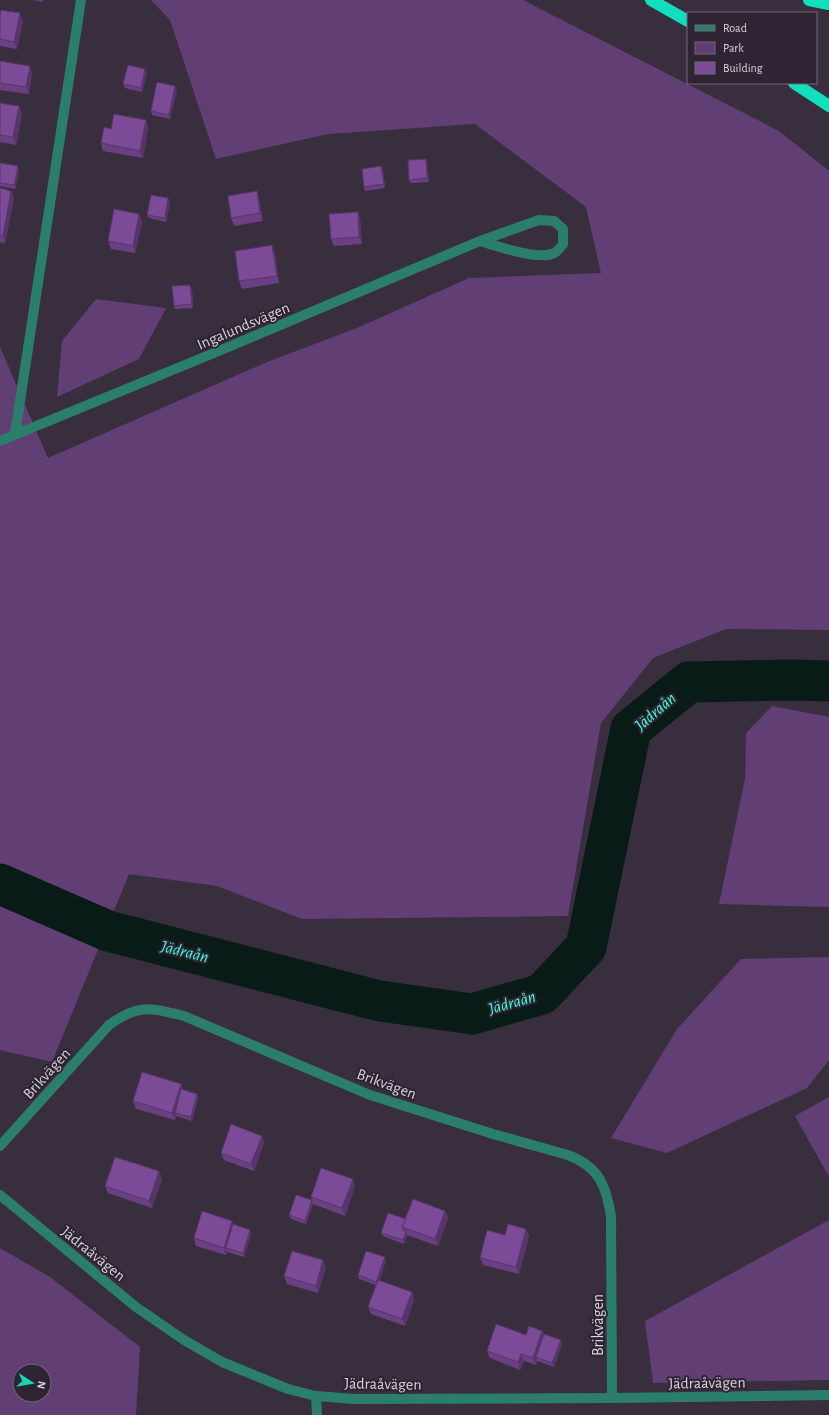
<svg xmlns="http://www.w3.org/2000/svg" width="829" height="1415" font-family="'Alegreya Sans',sans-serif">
	<rect width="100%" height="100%" fill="#382e3e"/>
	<g fill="#613f75" fill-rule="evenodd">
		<path d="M151,0h372l256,131 50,40v459l-103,-1 -73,29 -52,65 -33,193 -266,3 -85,-33 -88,-12 -77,188 -52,-12v-703l48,111 219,-96 90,-34 112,-50 132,-5 -15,-66 -111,-83 -147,10 -112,25 -46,-139z"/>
		<path d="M96,299l70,9 -27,51 -82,38 5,-56z"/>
		<path d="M772,706l57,11v190l-110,-3 26,-125 1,-46z"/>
		<path d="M829,957v103l-22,28 -140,65 -56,-15 66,-109 64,-70z"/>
		<path d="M829,1097v80l-34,-61z"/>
		<path d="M829,1220v160l-176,3 -8,-62z"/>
		<path d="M0,1248l50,29 90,70 -4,68h-136zM20,1371h24v24h-24z"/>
	</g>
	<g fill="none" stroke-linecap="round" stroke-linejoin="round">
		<path stroke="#091b17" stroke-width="41" d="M0,884l108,47 272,70 92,13 70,-20 44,-47 45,-218 58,-47 102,-2 38,1"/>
		<g stroke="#2b7e6c" stroke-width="10">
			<path d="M15,434l66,-434"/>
			<path d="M0,441l214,-88 266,-112 59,-21 15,1 9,8v15c-2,3 -5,7 -9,9 -15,8 -57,-7 -74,-12"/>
			<path d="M0,1146l109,-121c31,-22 41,-17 75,-9l186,79 123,39 75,21c31,12 38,30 43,61l1,182"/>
			<path d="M0,1195l136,112 48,33 38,22 66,27 28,7 38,3 258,-1 217,-3"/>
			<path d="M316,1396l1,19"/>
		</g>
		<g stroke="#10dfbc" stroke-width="12">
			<path d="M651,0l37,21"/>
			<path d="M809,0l20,4"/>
			<path d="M794,83l35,23"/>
		</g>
	</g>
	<g fill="#6b4083">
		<path d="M33,0h10v2z"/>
		<path d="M0,16l23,5 -6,28 -17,-3z"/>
		<path d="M0,61l32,12 -3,21 -29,-4z"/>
		<path d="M147,73l-5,19 -17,-4 -2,-4z"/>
		<path d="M177,90l-7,29 -18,-4 -1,-4z"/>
		<path d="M0,103l22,11 -6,31 -16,-3z"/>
		<path d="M146,120l2,8 -5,30 -40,-7 -2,-8 10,-14z"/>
		<path d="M426,159l1,3 2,20 -18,1 -2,-3z"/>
		<path d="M0,163l19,7 -4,19 -15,-3z"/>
		<path d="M383,170l2,18 -20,3 -1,-4z"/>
		<path d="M0,188l11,3 3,7 -9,45 -5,-1z"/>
		<path d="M257,191l2,8 4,22 -29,5 -3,-8z"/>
		<path d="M168,198l2,4 -4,20 -17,-4 -2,-3z"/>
		<path d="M358,212l2,7 2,25 -28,2 -3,-7z"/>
		<path d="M142,221l-7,32 -24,-4 -3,-8z"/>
		<path d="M275,253l4,30 -37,6 -3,-8z"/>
		<path d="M192,288l1,20 -18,1 -1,-3z"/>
		<path d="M181,1084l2,6 14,4 1,4 -6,23 -16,-5 -1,4 -39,-11 -3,-8z"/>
		<path d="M262,1136l2,7 -10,28 -30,-11 -3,-7z"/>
		<path d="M159,1171l3,8 -10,29 -44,-15 -3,-7z"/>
		<path d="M355,1186l-10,30 -32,-12 -7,20 -15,-5 -2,-4 23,-15 -1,-3z"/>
		<path d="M445,1211l3,7 -10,28 -31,-11 -3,9 -21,-8 -2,-3 25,-14z"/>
		<path d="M233,1224l17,6 1,3 -7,24 -17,-5 -1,3 -30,-9 -2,-8z"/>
		<path d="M526,1229l3,7 -10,38 -36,-9 -3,-7 25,-23z"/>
		<path d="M385,1257l1,4 -7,20 33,11 2,8 -9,26 -34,-12 -3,-7 8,-22 -17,-6 -1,-4z"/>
		<path d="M326,1268l-8,25 -31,-9 -3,-8z"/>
		<path d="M542,1331l2,3 18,10 -8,23 -17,-6 -1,4 -12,-4 -4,9 -30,-12 -3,-7 39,-16z"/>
	</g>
	<g fill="#57346a">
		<path d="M20,13l3,8 -6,28 -3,-7z"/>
		<path d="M30,66l2,7 -3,21 -3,-7z"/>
		<path d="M145,69l2,4 -5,19 -1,-4z"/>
		<path d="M175,86l2,4 -7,29 -1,-4z"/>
		<path d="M19,106l3,8 -6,31 -3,-8z"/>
		<path d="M146,120l2,8 -5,30 -3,-7z"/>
		<path d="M426,159l1,3 2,20 -2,-4z"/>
		<path d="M18,166l1,4 -4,19 -1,-4z"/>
		<path d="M381,166l2,4 2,18 -1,-4z"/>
		<path d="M11,191l3,7 -9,45 -2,-7z"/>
		<path d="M257,191l2,8 4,22 -3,-8z"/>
		<path d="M168,198l2,4 -4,20 -1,-4z"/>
		<path d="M358,212l2,7 2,25 -3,-7z"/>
		<path d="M139,214l3,7 -7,32 -2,-7z"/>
		<path d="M272,245l3,8 4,30 -2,-7z"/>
		<path d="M190,285l2,3 1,20 -1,-4z"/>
		<path d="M181,1084l2,7 -8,22 1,3 -1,4 -3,-7z"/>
		<path d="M197,1094l1,4 -6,23 -1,-4z"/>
		<path d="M262,1136l2,7 -10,28 -3,-7z"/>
		<path d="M159,1171l3,8 -10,29 -3,-7z"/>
		<path d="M353,1179l2,7 -10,30 -3,-8z"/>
		<path d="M312,1200l1,4 -7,20 -1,-3z"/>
		<path d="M445,1211l3,7 -10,28 -3,-7z"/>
		<path d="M232,1221l3,7 -9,20 1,3 -1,4 -2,-7z"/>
		<path d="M526,1229l3,7 -10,38 -3,-7z"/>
		<path d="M250,1230l1,3 -7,24 -1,-4z"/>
		<path d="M406,1231l1,4 -3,9 -1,-4z"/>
		<path d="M385,1257l1,4 -8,25 -2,-4z"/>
		<path d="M323,1260l3,8 -8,25 -2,-7z"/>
		<path d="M412,1292l2,8 -9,26 -3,-7z"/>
		<path d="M542,1331l3,7 -9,19 1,4 -1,4 -3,-7z"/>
		<path d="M561,1340l1,4 -8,23 -2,-4z"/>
		<path d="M521,1354l3,7 -4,9 -2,-8z"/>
	</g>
	<g fill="#7c4b98" stroke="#57346a">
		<path d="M1,10l19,3 -6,29 -14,-3v-23z"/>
		<path d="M0,61l30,5 -4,21 -26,-4z"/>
		<path d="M128,65l17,4 -4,19 -18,-4z"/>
		<path d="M157,82l18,4 -6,29 -18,-4z"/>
		<path d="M0,103l19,3 -6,31 -13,-2z"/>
		<path d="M114,114l32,6 -6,31 -39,-8 3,-16 7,2z"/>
		<path d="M426,159l1,19 -18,2 -1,-20z"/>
		<path d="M0,163l18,3 -4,19 -14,-2z"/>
		<path d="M381,166l3,18 -20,3 -2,-18z"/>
		<path d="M0,188l11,3 -8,45h-3z"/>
		<path d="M257,191l3,22 -29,5 -3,-22z"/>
		<path d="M151,195l17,3 -3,20 -18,-3z"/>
		<path d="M114,209l25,5 -6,32 -25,-5z"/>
		<path d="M358,212l1,25 -28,2 -2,-25z"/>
		<path d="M272,245l5,31 -38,5 -4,-30z"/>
		<path d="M190,285l2,19 -18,2 -2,-20z"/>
		<path d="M142,1072l39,12 -9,29 -39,-12z"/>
		<path d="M181,1089l16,5 -6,23 -16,-4z"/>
		<path d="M231,1124l31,12 -11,28 -30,-11z"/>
		<path d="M115,1157l44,14 -10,30 -44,-15z"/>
		<path d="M321,1168l32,11 -11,29 -31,-11z"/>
		<path d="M296,1195l16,5 -7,21 -16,-6z"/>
		<path d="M413,1199l32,12 -10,28 -33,-12z"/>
		<path d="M202,1211l30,10 -8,27 -30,-10z"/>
		<path d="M388,1213l18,6 -4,8 2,4h2l-3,9 -22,-7z"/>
		<path d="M233,1224l17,6 -7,23 -17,-5z"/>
		<path d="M508,1224l18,5 -10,38 -36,-9 7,-28 18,5z"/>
		<path d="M292,1251l31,9 -7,26 -32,-10z"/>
		<path d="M366,1251l19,6 -9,25 -18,-7z"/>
		<path d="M378,1280l34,12 -10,27 -34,-12z"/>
		<path d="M496,1324l30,11 3,-9 13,5 -9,27 -12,-4 -3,8 -31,-11z"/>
		<path d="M544,1334l17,6 -9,23 -16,-6z"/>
	</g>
	<g text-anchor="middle" stroke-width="4" stroke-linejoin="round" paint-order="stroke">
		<g font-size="16" fill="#d7d1db" stroke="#2e2434">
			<text transform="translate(243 325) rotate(-23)" y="6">Ingalundsvägen</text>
			<text transform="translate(46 1073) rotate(-48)" y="6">Brikvägen</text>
			<text transform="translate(387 1083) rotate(20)" y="6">Brikvägen</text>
			<text transform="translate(94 1253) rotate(39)" y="6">Jädraåvägen</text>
			<text transform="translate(597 1325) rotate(-90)" y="6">Brikvägen</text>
			<text transform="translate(707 1382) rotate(-1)" y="6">Jädraåvägen</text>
			<text transform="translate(383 1383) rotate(1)" y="6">Jädraåvägen</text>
		</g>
		<g font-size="17" font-style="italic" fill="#3bffd9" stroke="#2e2434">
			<text transform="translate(655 711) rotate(-41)" y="6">Jädraån</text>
			<text transform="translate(185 951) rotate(14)" y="6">Jädraån</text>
			<text transform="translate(512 1002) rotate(-16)" y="6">Jädraån</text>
		</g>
	</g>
	<rect x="687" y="12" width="130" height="72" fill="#2e2434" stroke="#726977"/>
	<rect x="695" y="25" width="20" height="6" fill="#2b7e6c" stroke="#726977"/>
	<text x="723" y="32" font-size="12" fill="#d7d1db">Road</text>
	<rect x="695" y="42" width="20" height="12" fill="#613f75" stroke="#726977"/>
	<text x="723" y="52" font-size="12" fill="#d7d1db">Park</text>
	<rect x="695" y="62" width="20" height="12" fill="#7c4b98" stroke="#726977"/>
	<text x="723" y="72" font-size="12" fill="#d7d1db">Building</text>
	<g transform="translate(32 1383) rotate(102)"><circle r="19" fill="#2e2434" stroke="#726977"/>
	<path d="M0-3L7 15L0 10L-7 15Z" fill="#14d5b3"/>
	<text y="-6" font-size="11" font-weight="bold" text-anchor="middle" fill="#d7d1db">N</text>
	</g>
</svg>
